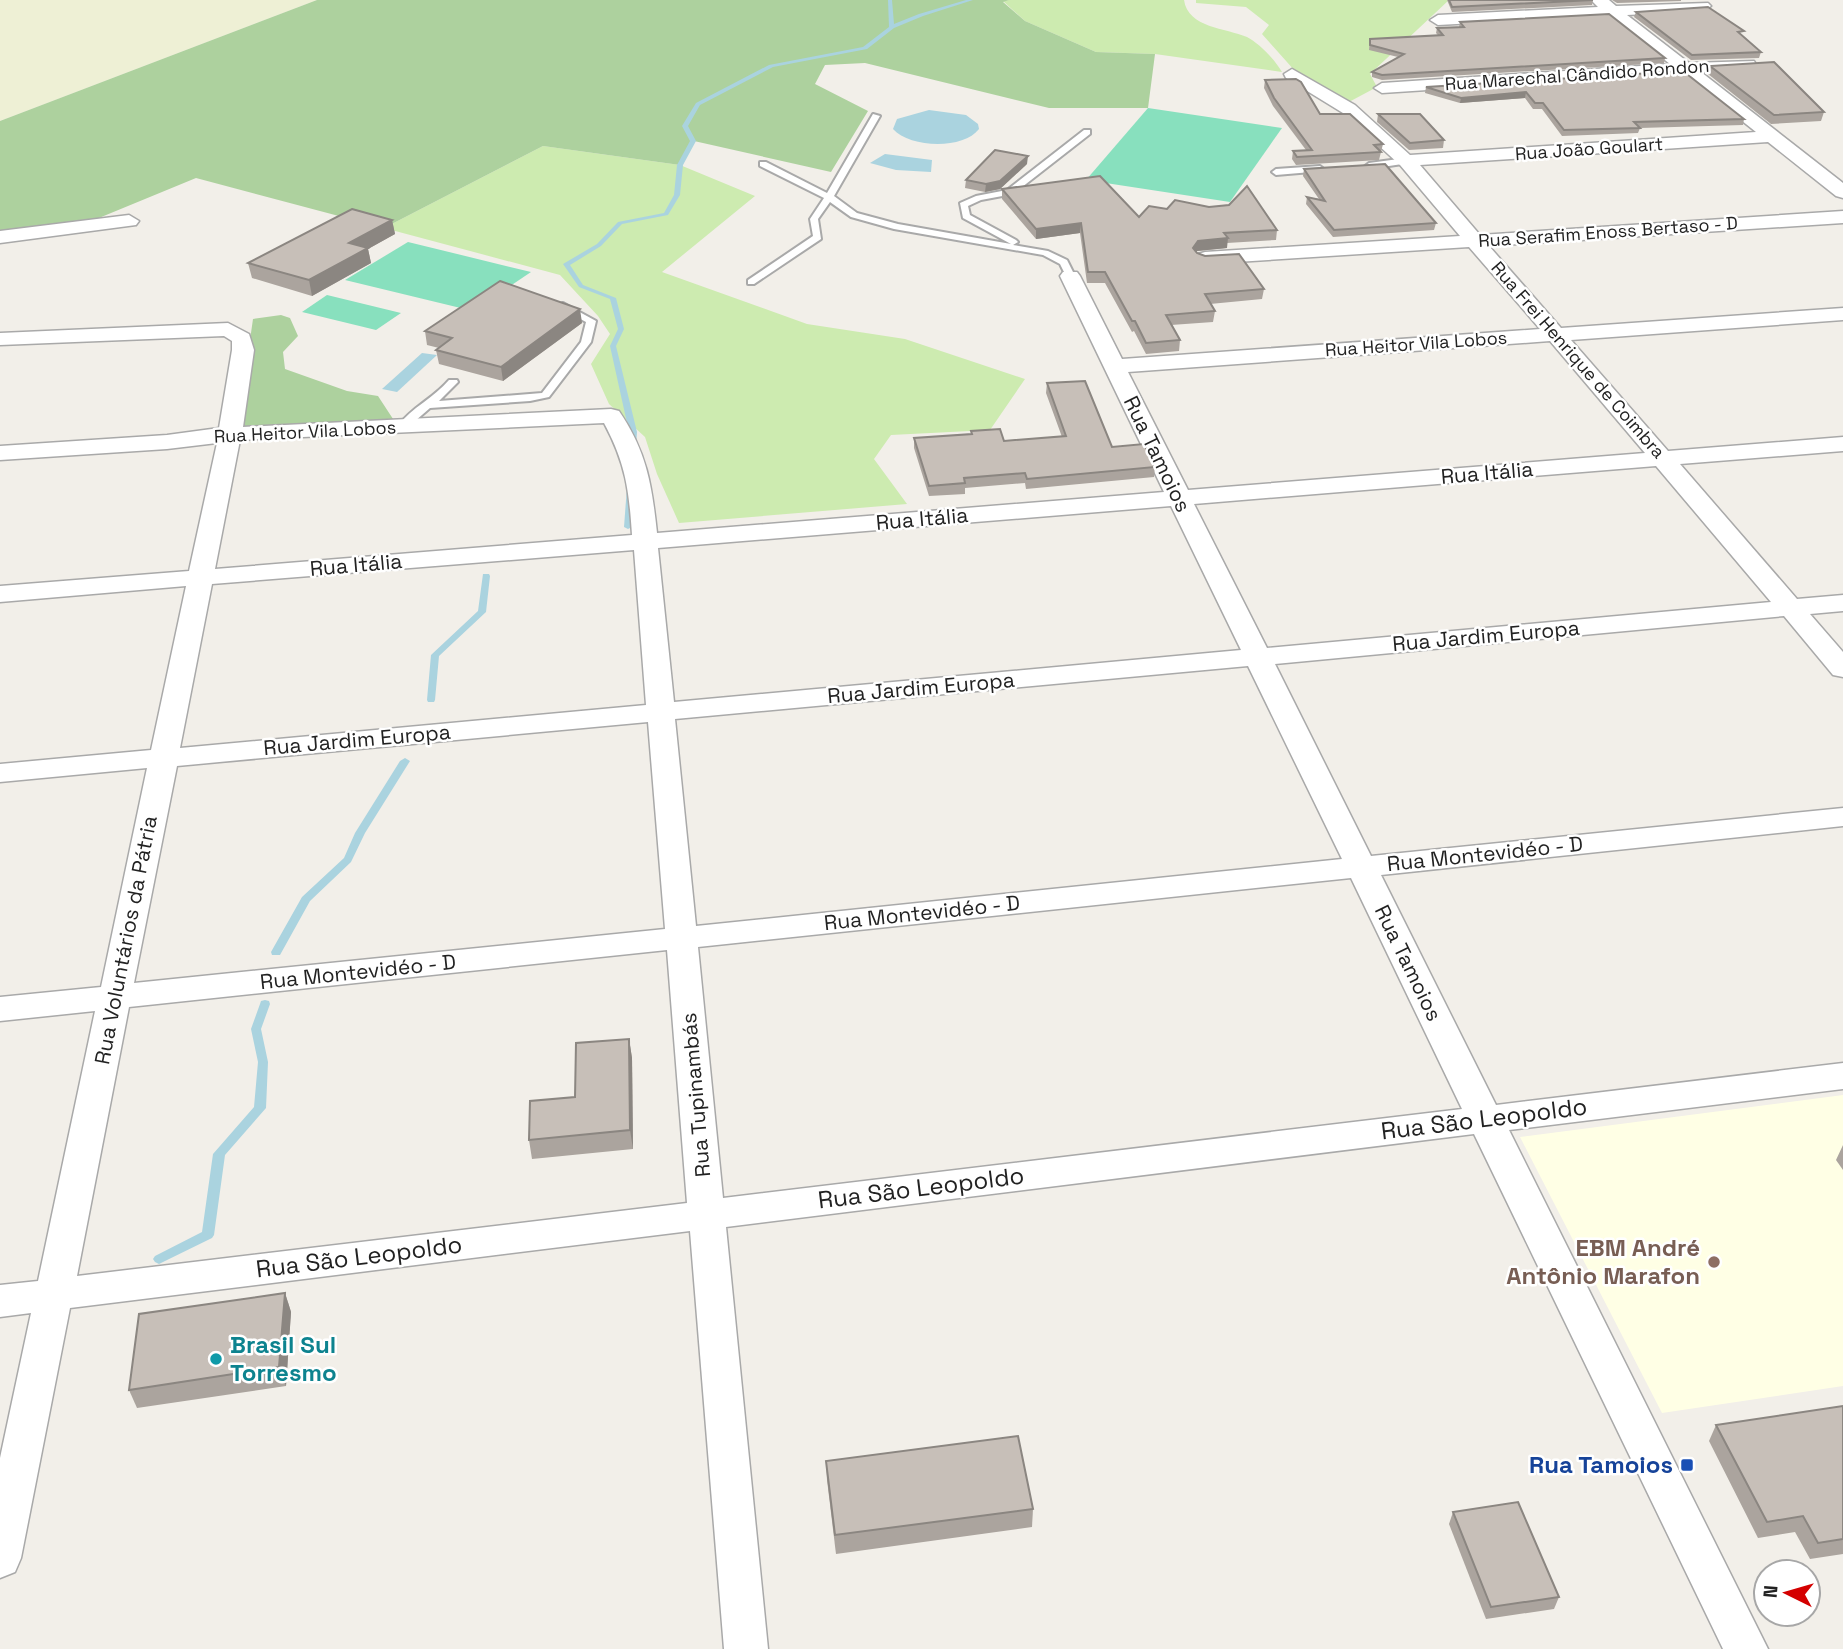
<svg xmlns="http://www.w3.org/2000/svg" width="1843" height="1649" font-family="'Space Grotesk',sans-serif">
	<rect width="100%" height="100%" fill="#f2efe9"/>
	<path fill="#ffffe5" d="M1843,1095v291l-181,27 -142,-276z"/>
	<path fill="#eef0d5" d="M0,0h317l-317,121z"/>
	<g fill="#cdebb0">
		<path d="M1009,0h175c4,28 42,28 63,37 12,6 28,23 35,35l-127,-18 -59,-2 -71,-31 -22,-20z"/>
		<path d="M1196,0h253l-79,74 7,13 -30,16 -52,-32 -33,-37 7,-9 -23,-18 -50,-4z"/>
		<path d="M543,146l137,19 75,31 -93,76 145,52 98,15 120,40 -35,51 -99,5 -17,24 33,45 -228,19 -22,-49 -12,-37 -36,-33 -18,-40 19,-30 -12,-18 -38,-41 -176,-47z"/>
	</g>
	<g fill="#add19e">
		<path d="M317,0h692l-6,2 22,19 71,31 59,2 -7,54h-99l-184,-45 -40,2 -10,19 53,27 -37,61 -137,-31 -14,24 -137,-19 -159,82 -188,-50 -102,42 -94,13v-112z"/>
		<path d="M281,315l9,3 8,18 -15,16 2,17 62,22 31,5 17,26 -158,8 16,-111z"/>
	</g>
	<g fill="#88e0be">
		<path d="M1148,108l134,20 -52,74 -144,-22z"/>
		<path d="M408,242l123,30 -58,39 -128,-31z"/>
		<path d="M327,295l74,18 -25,17 -74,-18z"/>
	</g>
	<g fill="#aad3df">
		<path d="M929,110l37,5 12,9 1,5c-16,21 -69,19 -86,0l4,-10z"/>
		<path d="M885,154l47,6 -1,12 -35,-2 -26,-7z"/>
		<path d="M422,353l15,2 -40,37 -15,-3z"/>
	</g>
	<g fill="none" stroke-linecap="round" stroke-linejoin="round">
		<g fill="#aad3df" fill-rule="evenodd">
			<path d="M888,0h4l2,24 25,-10 47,-14h7l-50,16 -29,12 -27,21 -94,18 -73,38 -12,21 8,15 -13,24 -3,30 -12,20 -46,9 -21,22 -31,19 13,20 33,13 8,31 -8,17 21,86 -1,14 -4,2h-3v-16l-19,-86 8,-17 -8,-30 -31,-12 -16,-23 34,-20 21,-22 46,-9 10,-18 3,-30 13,-24 -8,-15 14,-23 73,-38 94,-18 26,-20z"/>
			<path d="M627,487h3l4,2 -2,38 -4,2 -4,-2z"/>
			<path d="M483,574h6l1,2 -4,36 -47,44 -4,44 -1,2h-6l-1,-2 4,-45 47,-44z"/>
			<path d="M405,758l5,3 -45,72 -14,29 -41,39 -30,54h-8l-1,-3 31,-55 42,-39 11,-25 45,-72z"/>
			<path d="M265,1000l4,1 1,3 -9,25 7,33 -2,46 -41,47 -11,80 -2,3 -49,24 -4,2 -4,-2 -2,-3 2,-3 47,-24 11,-78 41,-47 4,-45 -7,-33 9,-25 1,-3z"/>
		</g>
		<defs>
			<g id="service">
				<path d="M873,114l7,2 -46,80 23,17 41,11 113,20 -48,-26 -3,-15 16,-7 31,-6 77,-60h6v4l-77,60 -32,6 -13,6 2,9 46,25 2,2 -5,3 35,6 19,9 8,16 -2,2h-6l-7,-14 -17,-9 -149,-26 -43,-12 -21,-15 -12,17 3,20 -67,45h-6v-4l65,-44 -3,-17 14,-21 -64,-32v-4h6l61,31z"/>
				<path d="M1406,158l3,1v4l-40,6 -4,-3 4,-3z"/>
				<path d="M1320,166l4,3 -1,2 -47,4 -4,-3 4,-3z"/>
				<path d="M563,303l33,18 -5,21 -42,55 -19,4 -100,7 -23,20h-8l-1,-2c14,-19 36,-28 51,-46h8l1,2 -19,19 103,-8 39,-51 5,-20 -26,-14v-4z"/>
			</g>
			<g id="minor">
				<path d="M1591,0h18l7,6 92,-3 3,3 -8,5 -76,4 62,48 65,-2 2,3 -8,5 -47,3 142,111v15l-7,-2 -68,-54 -348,23 60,70 363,-24v12l-354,23 72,82 282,-20v12l-272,20 97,111 175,-14v14l-163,13 117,135 46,-4v16l-33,3 33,38v25l-10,-2 -49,-59 -509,48 96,192 472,-48v18l-462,49 115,230 347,-42v26l-334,41 259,519h-45l-249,-515 -748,93 42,422h-44l-34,-418 -620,77 -49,250 -6,14 -15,6v-120l31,-145 -31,4v-32l38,-4 57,-270 -95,10v-24l101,-10 46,-219 -147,14v-18l151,-14 35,-164 -186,16v-16l189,-15 28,-128 -50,6 -167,11v-14l167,-11 52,-7 13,-78v-9l-8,-5 -224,9v-12l228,-10 21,11 5,16 -11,77 368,-18 8,2c28,41 33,75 38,122l507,-41 -104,-216 3,-4h14l3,4 42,83 418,-30 -71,-82 -264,17 -7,-2 -3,-4 3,-4 7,-2 255,-16 -60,-71 -57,-52 -57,-35 -2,-4 8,-5 63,36 55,50 346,-23 -74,-59 -300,20 -8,-5 8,-5 288,-19 -61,-48 -171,9 -8,-5 8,-5 160,-8zM1550,341l95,112 -457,37 -60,-118zM604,423c22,41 25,67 28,112l-417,34 25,-129zM1656,466l115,136 -504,46 -73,-144zM1171,506l70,144 -567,52 -16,-154zM634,550l12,155 -466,43 32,-164zM1248,666l94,193 -646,67 -21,-207zM648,722l17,207 -531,54 43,-217zM1351,878l111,231 -739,89 -25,-251zM667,950l20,253 -610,73 52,-269z"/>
				<path d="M129,215l10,6 -3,4 -136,18v-12z"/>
			</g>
		</defs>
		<use href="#service" stroke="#a9a9a9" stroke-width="4"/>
		<use href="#minor" stroke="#a9a9a9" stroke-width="3"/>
		<use href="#service" fill="#fff" fill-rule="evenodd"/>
		<use href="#minor" fill="#fff" fill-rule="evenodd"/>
	</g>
	<g fill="#aba49e">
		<path d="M1447,0h146l-1,5 -140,7z"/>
		<path d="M1612,0h69v1l-64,2z"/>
		<path d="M1636,12l107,24 18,16 -2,6 -68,2 -57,-43z"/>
		<path d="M1460,22l205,36 -1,5 -282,17 -10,-3v-5l26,-15 -29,-7 1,-11 69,-3 -3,-3 1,-5 22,-1z"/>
		<path d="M1710,66l114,46 -3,9 -50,3 -63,-50z"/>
		<path d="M1683,71l61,48 -1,6 -103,3 -2,5 -76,3 -20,-27h-9l-8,-11 -65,5 -35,-10 1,-6z"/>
		<path d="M1265,80l55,34 63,30 -4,16 -83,5 -4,-6 1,-8 13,-1 -33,-44 -9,-18z"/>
		<path d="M1378,114l66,26 -1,8 -34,2 -32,-28z"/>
		<path d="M1027,164l-27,25 -15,3 -20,-4 1,-8z"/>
		<path d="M1304,169l132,54 -2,7 -101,7 -27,-33 1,-7 12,2 -16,-23z"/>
		<path d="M1002,189l137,28 138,13 -1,10 -49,3v5l-30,3 -1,2 68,36 -2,10 -52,5 5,7 -2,11 -42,3 9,15 -1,11 -33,3 -12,-23 -2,1 -27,-49h-18l-7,-50 -44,6 -34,-40z"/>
		<path d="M392,220l3,14 -27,15 3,14 -59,33 -60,-18 -4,-15z"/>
		<path d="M582,323l-79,58 -64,-17 -3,-14 3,-2 -12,-3 -2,-14z"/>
		<path d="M1047,383l65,64 43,20 -1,10 -128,12 -1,-6 -60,5v6l-36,2 -15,-48v-10l57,-3v-4l33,10 58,-4 -16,-44z"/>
		<path d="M629,1039l3,19 1,91 -101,10 -3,-19 46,-43z"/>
		<path d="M1843,1145v25l-7,-10z"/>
		<path d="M285,1293l6,19 -5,74 -149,22 -8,-18z"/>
		<path d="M1843,1406v148l-33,5 -15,-27 -37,6 -49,-97 7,-16z"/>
		<path d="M826,1461l207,48 -1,18 -196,27 -9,-74z"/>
		<path d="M1453,1512l106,85 -5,12 -68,10 -37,-95z"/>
	</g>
	<g fill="#8b8681">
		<path d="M1526,92l-1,6 -65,5 1,-5z"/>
		<path d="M1028,156l-1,8 -27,25 -15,3 1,-8z"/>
		<path d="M392,220l3,14 -27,15 3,14 -59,33 -3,-16 40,-37z"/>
		<path d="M1081,223l-1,10 -44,6v-10z"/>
		<path d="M1228,238l-1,10 -30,3 -5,7 1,-10 5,-7z"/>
		<path d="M580,309l2,14 -79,58 -2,-14z"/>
		<path d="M629,1039l3,19 1,91 -3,-19z"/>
		<path d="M285,1293l6,19 -5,74 -7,-19z"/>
	</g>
	<g fill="#c7bfb8" stroke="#8b8681" stroke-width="2">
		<path d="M1449,0h144l-141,7z"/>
		<path d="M1708,7l36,24 -6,1 23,20 -69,3 -56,-43z"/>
		<path d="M1609,14l56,44 -283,17 -10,-3 32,-18 -34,-9v-6l73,-4 -6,-7 27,-1 -4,-5z"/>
		<path d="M1774,62l50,50 -50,3 -64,-49z"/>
		<path d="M1683,71l61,48 -110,3 6,6 -76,2 -21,-27h-8l-9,-11 -65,6 -35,-11z"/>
		<path d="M1296,79l5,3 19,32h30l33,30 -9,1 7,7 -84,5 -4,-6 19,-1 -38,-52 -9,-18z"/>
		<path d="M1378,114h42l24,26 -34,3z"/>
		<path d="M995,150l33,6 -28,25 -14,3 -20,-4z"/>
		<path d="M1385,164l51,59 -102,7 -27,-33 18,4 -21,-32z"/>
		<path d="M1100,176l39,41 10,-11 18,3 8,-9 34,7 20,-2 18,-19 30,44 -53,3 4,5 -30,3 -5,7 4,5 8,3 34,-2 25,35 -59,5 10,17 -49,4 14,25 -34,3 -11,-22h-3l-27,-49h-17l-7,-49 -45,6 -34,-40z"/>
		<path d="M352,209l40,11 -43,23 19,5 -59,32 -61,-17z"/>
		<path d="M500,281l80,28 -79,58 -65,-17 16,-12 -27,-7z"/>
		<path d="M1085,381l27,66 32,-3 11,23 -128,12 -2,-6 -61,5 1,5 -36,3 -15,-48 58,-4 -1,-3 29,-2 4,12 62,-5 -19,-53z"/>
		<path d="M629,1039l1,91 -101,10 1,-39 45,-4 1,-54z"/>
		<path d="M285,1293l-6,74 -150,23 10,-76z"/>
		<path d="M1843,1406v133l-25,4 -15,-27 -36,6 -51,-97z"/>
		<path d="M1018,1436l15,73 -198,26 -9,-74z"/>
		<path d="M1518,1502l41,95 -68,10 -38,-95z"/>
	</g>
	<circle fill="#8d6e63" stroke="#fff" stroke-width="2.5" cx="1714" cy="1262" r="7"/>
	<circle fill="#0f9aa8" stroke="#fff" stroke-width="2.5" cx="216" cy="1359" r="7"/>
	<rect fill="#1a4fb4" stroke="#fff" stroke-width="2.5" x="1680" y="1458" width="14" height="14" rx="3.5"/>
	<g text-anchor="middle" stroke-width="5" stroke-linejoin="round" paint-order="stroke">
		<g font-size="18" fill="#222" stroke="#fff">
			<text transform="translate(1577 75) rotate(-4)" y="6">Rua Marechal Cândido Rondon</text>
			<text transform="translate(1589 149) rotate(-4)" y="6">Rua João Goulart</text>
			<text transform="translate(1608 232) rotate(-4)" y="6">Rua Serafim Enoss Bertaso - D</text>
			<text transform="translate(1416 344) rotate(-4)" y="6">Rua Heitor Vila Lobos</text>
			<text transform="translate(1578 360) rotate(49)" y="6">Rua Frei Henrique de Coimbra</text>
			<text transform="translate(305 432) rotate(-3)" y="6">Rua Heitor Vila Lobos</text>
		</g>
		<g font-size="21" fill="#222" stroke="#fff">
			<text transform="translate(1157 454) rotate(64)" y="7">Rua Tamoios</text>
			<text transform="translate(1487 473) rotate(-5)" y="7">Rua Itália</text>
			<text transform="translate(922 519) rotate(-5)" y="7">Rua Itália</text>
			<text transform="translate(356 565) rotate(-5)" y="7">Rua Itália</text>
			<text transform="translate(1486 636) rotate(-5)" y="7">Rua Jardim Europa</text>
			<text transform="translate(921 688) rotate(-5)" y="7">Rua Jardim Europa</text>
			<text transform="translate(357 740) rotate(-5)" y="7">Rua Jardim Europa</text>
			<text transform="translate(1485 854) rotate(-6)" y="7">Rua Montevidéo - D</text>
			<text transform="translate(922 913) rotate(-6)" y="7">Rua Montevidéo - D</text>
			<text transform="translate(126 940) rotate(-79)" y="7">Rua Voluntários da Pátria</text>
			<text transform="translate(1408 963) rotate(64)" y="7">Rua Tamoios</text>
			<text transform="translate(358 972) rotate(-6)" y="7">Rua Montevidéo - D</text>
			<text transform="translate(696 1095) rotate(-95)" y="7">Rua Tupinambás</text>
		</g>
		<g font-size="24" fill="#222" stroke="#fff">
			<text transform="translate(1484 1119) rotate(-7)" y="8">Rua São Leopoldo</text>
			<text transform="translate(921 1188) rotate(-7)" y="8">Rua São Leopoldo</text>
			<text transform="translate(359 1257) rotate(-7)" y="8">Rua São Leopoldo</text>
		</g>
		<g font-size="24" font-weight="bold" fill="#785e54" stroke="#fff" text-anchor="end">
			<text x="1700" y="1256">EBM André<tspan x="1700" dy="28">Antônio Marafon</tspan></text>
		</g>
		<g font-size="24" font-weight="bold" fill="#0d838f" stroke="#fff" text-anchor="start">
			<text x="230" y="1353">Brasil Sul<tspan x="230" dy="28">Torresmo</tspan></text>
		</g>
		<g font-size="24" font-weight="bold" fill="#164399" stroke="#fff" text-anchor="end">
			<text x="1673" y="1473">Rua Tamoios</text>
		</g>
	</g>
	<g transform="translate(1787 1593) rotate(275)"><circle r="33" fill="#ffffff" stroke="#a7a7a7" stroke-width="2"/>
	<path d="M0-5L12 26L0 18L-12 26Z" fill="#d40000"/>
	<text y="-10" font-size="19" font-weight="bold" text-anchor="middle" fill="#222222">N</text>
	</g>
</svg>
